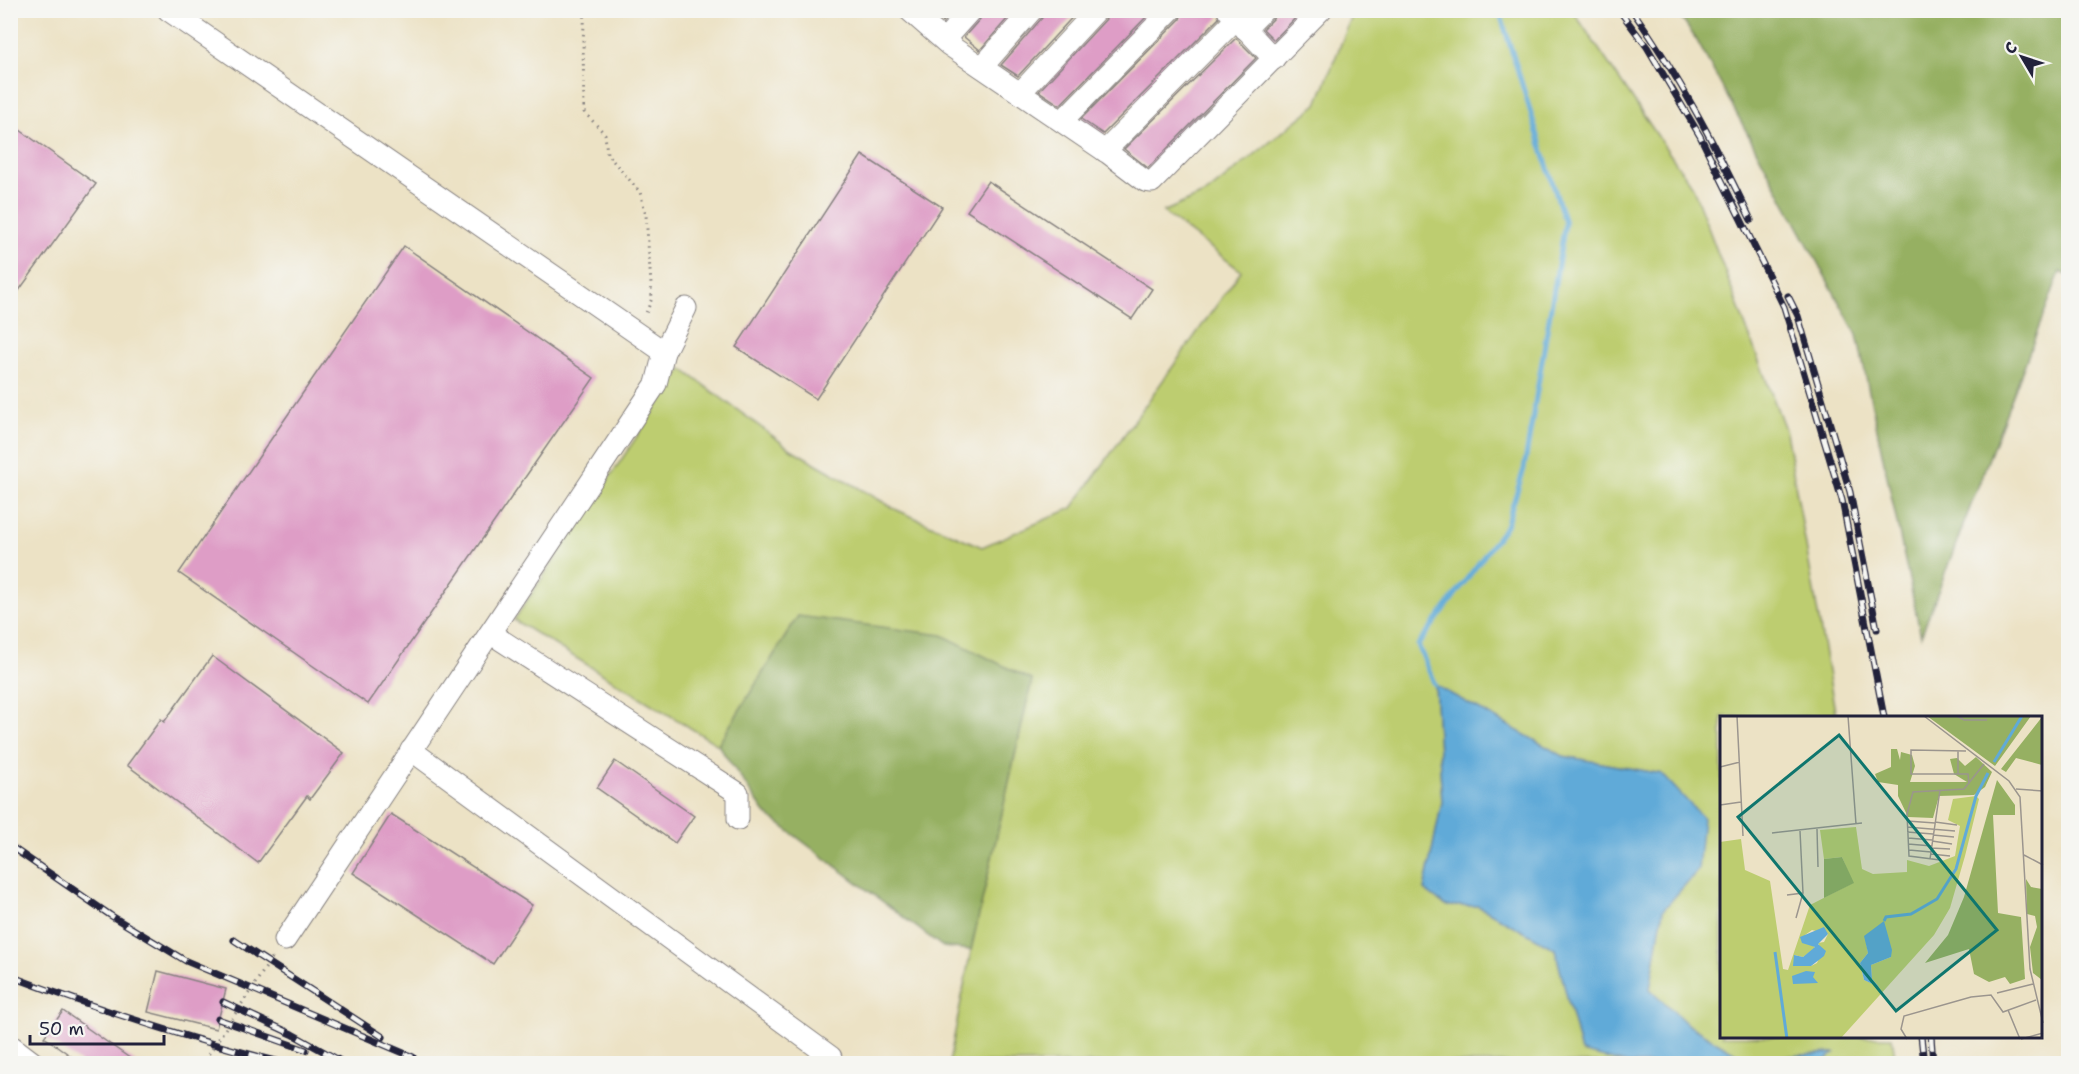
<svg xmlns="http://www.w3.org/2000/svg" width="2079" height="1074" font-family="'Shantell Sans',sans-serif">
	<rect width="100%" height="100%" fill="#f6f6f2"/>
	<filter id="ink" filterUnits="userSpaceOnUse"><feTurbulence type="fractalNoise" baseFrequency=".0167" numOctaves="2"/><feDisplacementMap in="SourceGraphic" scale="12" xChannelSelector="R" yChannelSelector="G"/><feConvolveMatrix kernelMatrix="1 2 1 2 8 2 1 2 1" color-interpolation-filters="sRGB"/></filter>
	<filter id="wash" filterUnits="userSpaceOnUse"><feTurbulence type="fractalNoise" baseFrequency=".008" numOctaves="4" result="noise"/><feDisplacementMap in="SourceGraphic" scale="24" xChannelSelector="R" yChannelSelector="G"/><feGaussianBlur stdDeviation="1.35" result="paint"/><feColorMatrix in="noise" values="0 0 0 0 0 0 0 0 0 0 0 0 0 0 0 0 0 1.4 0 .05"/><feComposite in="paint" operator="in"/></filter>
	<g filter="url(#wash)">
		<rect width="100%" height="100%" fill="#ece2c5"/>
		<path fill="#bdcd70" stroke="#707856" stroke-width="1.5" d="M1354,11h219l120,177 93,244 50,285h-114v319l170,1 4,26h-76l14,-10 -89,6 -57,-34 -38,-36 13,-79 35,-40 -36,-96 -99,-18 -128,-71 7,117 -18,88 22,16h32l77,43 26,103 48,11h-680l22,-113 61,-270 -234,-64 -80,129 -204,-125 168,-251 107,79 108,62 85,37 90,-39 169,-237 -78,-59 45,-20 109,-88z"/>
		<g fill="#96b062" stroke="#5c694e" stroke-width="1.5">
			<path d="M1676,11h392v265l-8,-4 -139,364 -64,-301 -161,-296z"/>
			<path d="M798,616l144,19 90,45 -61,270 -28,-3 -178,-134 -47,-68z"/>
		</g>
		<path fill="#60aad8" stroke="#41668a" stroke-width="1.5" d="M1435,685l128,71 99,18 41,44 -5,52 -35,40 -13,79 38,36 57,34 90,-6 -15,11h-191l-48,-12 -26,-103 -77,-43h-32l-22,-16 18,-88z"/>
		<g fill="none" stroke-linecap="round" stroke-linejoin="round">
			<path stroke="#60aad8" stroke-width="5" d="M1435,685l-17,-40 88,-119 18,-57 41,-246 -66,-213"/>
		</g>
		<g id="blocks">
			<g fill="#de9dc6">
				<path d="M930,10h23l-10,12z"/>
				<path d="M983,10h32l-35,40 -16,-13 16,-18z"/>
				<path d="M1044,10h35l-61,66 -17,-11 41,-47z"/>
				<path d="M1109,10h44l-93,95 -21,-14 67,-72z"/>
				<path d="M1183,10h33l3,8 -116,116 -22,-15 99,-100z"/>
				<path d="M1276,10h27l-29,30 -11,-11 10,-10z"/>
				<path d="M1236,38l20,20 -108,110 -24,-19z"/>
				<path d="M10,123l86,61 -86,119z"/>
				<path d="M862,155l80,52 -126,192 -80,-52z"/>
				<path d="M988,181l164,108 -20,30 -165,-108z"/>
				<path d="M404,246l190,132 -226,326 -189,-131z"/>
				<path d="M212,656l132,97 -34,46 -3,-3 -49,67 -131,-98 34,-46 3,3z"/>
				<path d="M615,761l79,55 -19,27 -78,-55z"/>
				<path d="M391,814l141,91 -39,59 -140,-91z"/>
				<path d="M158,971l68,18 -10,40 -68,-17z"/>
				<path d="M63,1011l75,53h-56l-29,-21 -9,-6z"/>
			</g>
		</g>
	</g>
	<g filter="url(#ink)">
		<use href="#blocks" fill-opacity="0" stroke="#878280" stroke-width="1.5"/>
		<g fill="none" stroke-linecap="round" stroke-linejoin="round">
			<defs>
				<g id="minor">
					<path d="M168,10l496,342"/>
					<path d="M909,10l40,35 159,108 37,28 7,1 169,-172"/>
					<path d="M1228,10l46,49"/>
					<path d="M1245,29l19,-19"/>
					<path d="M944,40l27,-30"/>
					<path d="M982,67l50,-57"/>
					<path d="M1020,93l77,-83"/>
					<path d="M1062,121l109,-111"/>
					<path d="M1105,151l131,-132"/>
					<path d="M490,633l248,160v26"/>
					<path d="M411,750l420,307 -5,7"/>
					<path d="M285,940l371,-556 8,-32 22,-44"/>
					<path d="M10,1045l25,19"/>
				</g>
			</defs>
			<use href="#minor" stroke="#878280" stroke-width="23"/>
			<g stroke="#878280" stroke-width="3" stroke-dasharray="1.5 4.5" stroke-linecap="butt">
				<path d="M585,10l-2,31 1,71 21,22 2,20 33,38 6,23 6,83 -7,18"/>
				<path d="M202,1064l72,-109"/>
			</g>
			<use href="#minor" stroke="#fff" stroke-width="21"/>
			<defs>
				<g id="rail">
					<path d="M1619,10l28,37 53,89 84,171 58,193 42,217"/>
					<path d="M1632,10c48,67 84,137 119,210"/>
					<path d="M1788,296l10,20 52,176 27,137"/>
					<path d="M10,846l100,69 76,46 227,96"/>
					<path d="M234,940l149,97"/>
					<path d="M10,976c91,34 184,65 278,88"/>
					<path d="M223,1002l69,32 54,30"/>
					<path d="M218,1019l88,31"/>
					<path d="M1921,1036l3,28"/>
					<path d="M1931,1036l2,28"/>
				</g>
			</defs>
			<use href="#rail" stroke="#22223b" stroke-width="7"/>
			<use href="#rail" stroke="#f6f6f2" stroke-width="4.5" stroke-dasharray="14" stroke-linecap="butt"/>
		</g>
	</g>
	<g transform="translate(1720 716)">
		<rect width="322" height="322" fill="#ece2c5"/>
		<path d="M256,80l3,3 -14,57 -15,52 -16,27 -93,103h-121v-196l21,-3 4,31 25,11 13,88 5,1 22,-65 43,-22 -11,-26 -18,2 -4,-29 36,-3 6,42 11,5 34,-2v-12l22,6 26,-10 5,-30 -12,-6 5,-21zM92,214l16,4 -4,8 -6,1 4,8 -5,12 -6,3 -17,-11 9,2 12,-9 -10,-13zM167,223l4,18 -20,8 1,14 6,7 -14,-6 -4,-17 8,-10 -2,-11z" fill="#bdcd70" fill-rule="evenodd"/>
		<path d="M207,0l31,1 73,-1 -36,50zM322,1v48l-26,-7 -10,14 -5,-3zM171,33h6l3,11 1,-8 11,3 3,11 -5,16h57l-13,-8 -4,-15 7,-1 8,8 11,-9 16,15 -7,15 -11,8 -35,1 -6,22 -25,-1 -10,-21v-11l-20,-3 -3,-8 16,-7zM277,64l18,25v10h-22l5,98 23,4 4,62 -15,5 -5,-7 -16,5 -15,-8 -5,-25 -44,14 23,-28 16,-38zM122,141l12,26 -30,15v-39zM306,163l5,8 11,2v91l-9,-7 -3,-26 7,-20 -2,-11 -8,-2z" fill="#96b062"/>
		<path d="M164,205l8,29 -1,7 -20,8 1,14 7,8 -15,-7 -4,-17 8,-10 -4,-17zM104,211l4,7 -10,10 8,7 -2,5 -13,10h-18l1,-11 9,2 12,-10 -13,-4 -2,-6zM86,255l9,1 -2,5 5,6 -25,1 -1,-8z" fill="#60aad8"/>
		<path fill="none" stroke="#60aad8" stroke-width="3" d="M274,46l28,-46M164,205l2,-4 25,-3 26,-15 19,-30 20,-73 12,-23M55,236l12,87"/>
		<path fill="none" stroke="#9b958e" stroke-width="1.5" d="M17,0l6,120M128,0l8,108M204,0l85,65 11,16 10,172 13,54M237,0l7,4h23M238,35v23M246,35l-55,-1v24h57l1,10M0,51l20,-5M296,73l27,2M0,89l21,-3M187,105l28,2M215,106l22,3M187,111l48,4M97,113l1,38M187,116l26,2M52,117l90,-10M213,119l21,2M188,122l24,2M212,125l20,3M188,128l24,2M211,132l19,1M189,134l22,2M211,138l19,2M304,139l19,10M210,143l10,-69M220,144l-31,-4 -2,-42 6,-22 51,-3 20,-25M67,179l16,-2 -3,-62M76,202l7,-25M277,277l36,-9M288,294l12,29M187,323l-6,-10 3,-13 67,-19 20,-2 12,17 33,-12M301,323l22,-6"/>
		<path fill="#0f766e" fill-opacity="0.15" stroke="#0f766e" stroke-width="3" d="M119,19l158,195 -101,81 -158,-194z"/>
		<rect width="322" height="322" fill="none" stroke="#22223b" stroke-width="3"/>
	</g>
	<rect width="2079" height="1074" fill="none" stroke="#f6f6f2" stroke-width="36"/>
	<g transform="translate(2022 57) rotate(309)" stroke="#f6f6f2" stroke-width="4.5" paint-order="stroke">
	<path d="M0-4.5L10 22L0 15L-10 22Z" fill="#22223b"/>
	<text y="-9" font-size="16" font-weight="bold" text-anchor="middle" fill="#22223b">С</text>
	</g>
	<path d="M30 1035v9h134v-9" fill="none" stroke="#22223b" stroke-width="3"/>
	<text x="39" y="1035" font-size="18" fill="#22223b" stroke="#f6f6f2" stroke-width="4.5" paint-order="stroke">50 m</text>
</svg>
